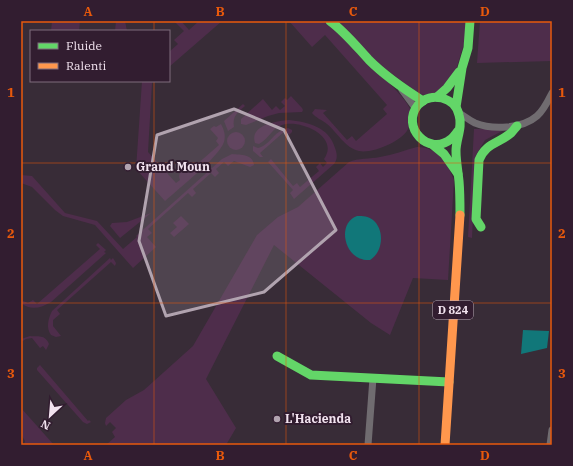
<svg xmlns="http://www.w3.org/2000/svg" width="573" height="466" font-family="'IBM Plex Serif',serif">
	<rect width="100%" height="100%" fill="#382c37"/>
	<g fill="#4e2d4b">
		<path d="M52,21h28l-1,10h-28z"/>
		<path d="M116,21h9l2,10h-12z"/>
		<path d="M174,21h7l8,9 10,-9h23l-53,46v-15l9,-8 -4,-4 10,-9z"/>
		<path d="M289,21h34l14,10 58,58c5,6 12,13 15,20 1,2 0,6 0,9 -1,3 0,6 -1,9 -5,14 -37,27 -50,24 -14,-3 -22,-19 -32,-27 -5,-4 -11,-6 -15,-11l3,-4 12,1 -4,3 24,27 5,-4 4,5 31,-27 -4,-5 4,-4 -62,-70 -13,12z"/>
		<path d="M337,21h130l-1,16 -10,33 -14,22 -19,3 -5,-2 -31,-23 -14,-12z"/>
		<path d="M480,21h72v40l-75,2z"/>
		<path d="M142,81h12l-2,2 -4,69 28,31 4,-3c-2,-6 0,-8 4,-11l4,3 31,-27 -3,-4 2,-3 -8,-9 4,-3 2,1 5,-3c3,6 5,11 3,18 -5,15 -46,47 -59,59l-29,-32z"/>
		<path d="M291,96l11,12 1,2 -1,2 -23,1 -11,3 -22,9 -5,-1v-5l22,-20 9,11 4,-4 4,4 5,-4 -4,-4 4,-4 2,2z"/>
		<path d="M243,104l2,2c-7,6 -13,10 -11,21l-6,4 -4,-10z"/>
		<path d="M289,120c19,2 40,7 46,28 2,5 3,11 -1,16l-40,35 -4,-6 3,-3 -25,-28 3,-3 22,27 4,-3 3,4 19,-16 -3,-4 4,-4 3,4 4,-4 -3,-4c16,-22 -23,-40 -42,-34 -10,3 -13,14 -23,19l-4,-1c-6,-18 22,-22 34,-23z"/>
		<path d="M288,128l4,2v2l-3,3 -4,-4 -25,22 3,4h-3l-7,-6v-5l5,2c14,-4 14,-16 30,-20z"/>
		<path d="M474,129h32l-21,11 -9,15 -4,83 -4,-1z"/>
		<circle cx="236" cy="141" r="9"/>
		<path d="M417,147c21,0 30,15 37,33l-6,100 -35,-2 -23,57 -19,-12 -97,-78 -68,134 30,49 -10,17h-120l9,-8 -3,-5 4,-4 -6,-6 -4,4 -1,-3 1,-5 20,-18 18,-10 49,-44 64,-111 21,-18 20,-10 51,-45c9,-4 21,-3 31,-5 13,-2 25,-7 37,-10z"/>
		<path d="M232,154c9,1 21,0 22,11l-4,2 -16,-6 -6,5 -4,-4 -8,7 3,4 -4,4 -4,-4 -18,16 3,4 -4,4 -4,-4 -40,36 4,4 -5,4 9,10 -23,21 -38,-43 -32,-9 -8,-6 -23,-23 -11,-4v-8l11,1 33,37 32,8 26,28 14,-12 -1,-1 86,-77z"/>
		<path d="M151,213l-31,25 -10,-12 2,-3 15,-1z"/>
		<path d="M181,216l8,8 -15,13 -4,-4 7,-6 -4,-4z"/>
		<path d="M98,243l8,7 -2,2 2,1 -55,49c-10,6 -20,9 -30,1v-3l7,3 5,-3 4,4 63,-55 -4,-4z"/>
		<path d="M110,258l1,2 2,-2 3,5 -1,3 -4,-4 -54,48 3,4 -7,6v6l8,10 -5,1 -5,-2c-5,-7 -3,-16 1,-24z"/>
		<path d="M30,336c8,1 15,-2 19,8l-3,6 -3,-4 -3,2 -8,-10 -6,1 -5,3v-3z"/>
		<path d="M40,365l48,56 1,-1 2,2 -4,2 -4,-2 -46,-52v-2z"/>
		<path d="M21,408l33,37h-30l1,-4 -4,-7z"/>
	</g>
	<g fill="#117779">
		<path d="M357,216c6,0 11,0 16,4 12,10 10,32 -3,40 -26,2 -34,-37 -13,-44z"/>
		<path d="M523,330l26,1 -2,17 -26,6z"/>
	</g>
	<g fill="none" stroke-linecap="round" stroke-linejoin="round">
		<g stroke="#706c70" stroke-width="7">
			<path d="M402,90l14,19"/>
			<path d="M459,113c5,3 10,7 16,10 17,7 47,6 62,-7 7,-6 11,-15 15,-23"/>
			<path d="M368,445l5,-67"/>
			<path d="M550,445l2,-15"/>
		</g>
		<g stroke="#63d668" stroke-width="9">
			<path d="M330,21c15,11 26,25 39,39 16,16 35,29 54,41"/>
			<path d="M437,97l10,-9 12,-16"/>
			<path d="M456,107l6,-39 6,-20 2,-27"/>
			<path d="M459,130c-3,3 -5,7 -8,9 -22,18 -51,-12 -33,-34 13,-14 37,-8 41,10 4,12 -3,24 -3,36 0,10 2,20 3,30 1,11 1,23 1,34"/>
			<path d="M433,145l11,9 14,20"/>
			<path d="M481,227l-5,-8 3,-59c7,-17 19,-16 32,-27 2,-2 4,-5 6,-7"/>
			<path d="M277,356l34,19 138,7"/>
		</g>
		<path stroke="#ff974d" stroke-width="9" d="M445,445l15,-230"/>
	</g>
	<path fill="#b1a3af" fill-opacity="0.2" stroke="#b1a3af" stroke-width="3" stroke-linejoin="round" d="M234,109l50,21 52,100 -72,62 -98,24 -27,-75 18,-106z"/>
	<path fill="none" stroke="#e8590c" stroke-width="1" stroke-opacity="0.55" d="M154,21v10M286,21v424M419,21v424M154,81v364M21,163h531M21,303h531"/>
	<g fill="#b1a3af" stroke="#321d30" stroke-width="1.5">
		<circle cx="128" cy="167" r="4"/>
		<circle cx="277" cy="419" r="4"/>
	</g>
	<g text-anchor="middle" stroke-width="4" stroke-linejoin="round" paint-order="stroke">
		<rect fill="#321d30" stroke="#b8a8b6" stroke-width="1" x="433" y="301" width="40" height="18" rx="3"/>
		<g font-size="11" font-weight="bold" fill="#f2e3ef">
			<text x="453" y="314">D 824</text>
		</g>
		<g font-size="12" font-weight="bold" fill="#f2e3ef" stroke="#321d30" text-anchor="start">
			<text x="136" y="171">Grand Moun</text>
			<text x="285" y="423">L'Hacienda</text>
		</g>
	</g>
	<rect width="573" height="466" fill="none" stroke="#321d30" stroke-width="44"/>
	<rect x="30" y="30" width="140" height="52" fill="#321d30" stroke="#7f6c7c"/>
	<rect x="38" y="43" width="20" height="6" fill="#63d668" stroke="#7f6c7c"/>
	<text x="66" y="50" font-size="12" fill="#f2e3ef">Fluide</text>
	<rect x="38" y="63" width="20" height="6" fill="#ff974d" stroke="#7f6c7c"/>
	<text x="66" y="70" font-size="12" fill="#f2e3ef">Ralenti</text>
	<g transform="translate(50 416) rotate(206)" stroke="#321d30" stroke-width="3" paint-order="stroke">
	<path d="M0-3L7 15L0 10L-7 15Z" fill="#f2e3ef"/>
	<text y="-6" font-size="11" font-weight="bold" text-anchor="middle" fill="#f2e3ef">N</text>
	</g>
	<rect x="22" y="22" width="529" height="422" fill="none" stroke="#e8590c" stroke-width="1.5"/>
	<g font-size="13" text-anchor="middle" font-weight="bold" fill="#e8590c">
		<text x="88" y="16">A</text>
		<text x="220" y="16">B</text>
		<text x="353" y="16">C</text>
		<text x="485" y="16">D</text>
		<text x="11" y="97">1</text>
		<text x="562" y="97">1</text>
		<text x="11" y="238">2</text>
		<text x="562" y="238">2</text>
		<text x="11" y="378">3</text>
		<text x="562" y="378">3</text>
		<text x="88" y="460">A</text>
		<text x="220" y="460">B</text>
		<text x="353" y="460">C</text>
		<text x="485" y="460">D</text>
	</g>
</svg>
